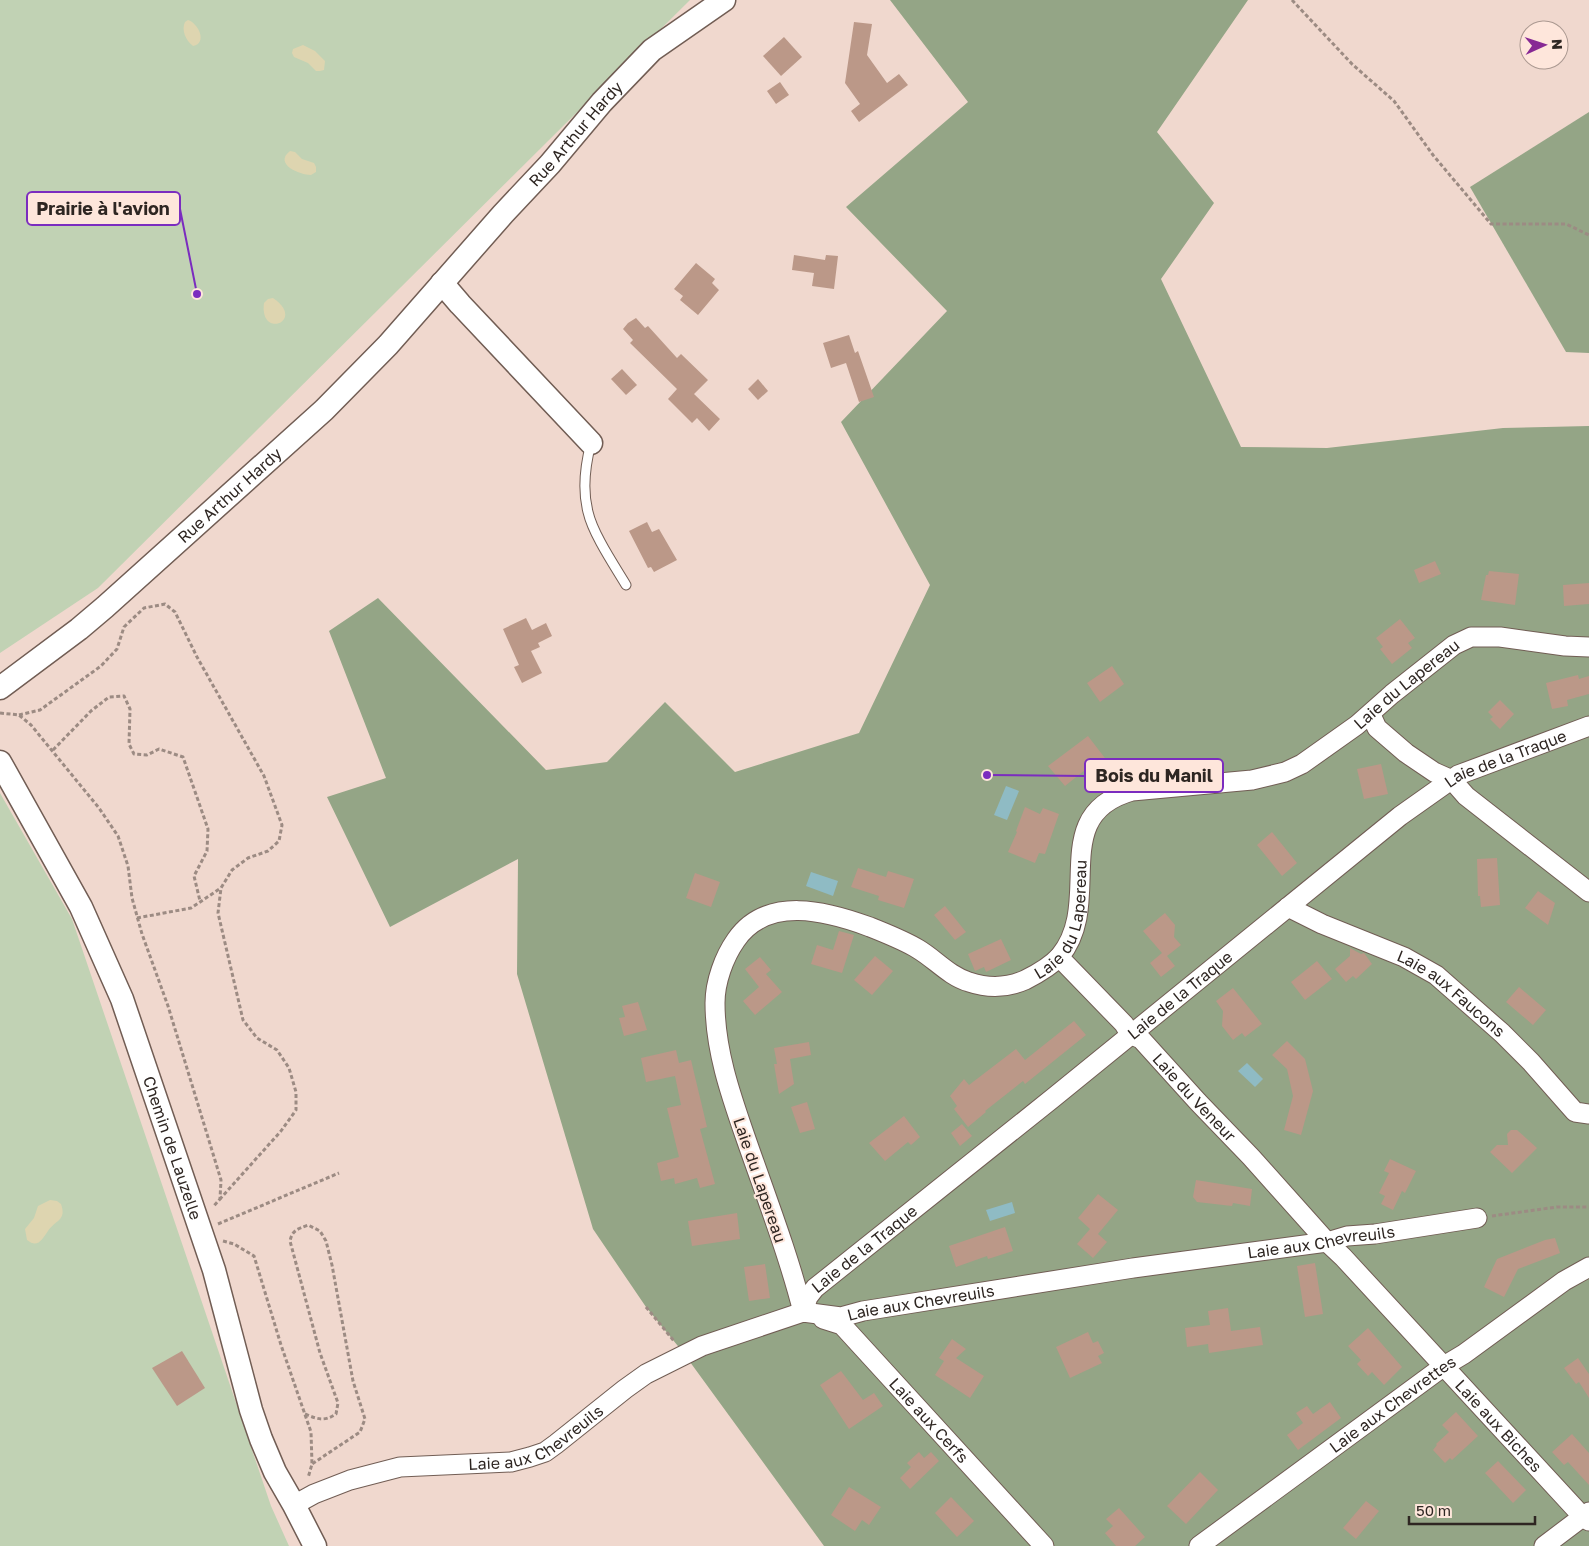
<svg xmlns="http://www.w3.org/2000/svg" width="1589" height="1546" font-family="'Golos Text',sans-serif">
	<rect width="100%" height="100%" fill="#f0d8ce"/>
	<g fill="#c1d2b4">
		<path d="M0,0h690l-592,588 -98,65z"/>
		<path d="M0,793l72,126 199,587 18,40h-289z"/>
	</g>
	<g fill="#94a586">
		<path d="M890,0h358l-91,132 57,71 -53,76 80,168 86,1 176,-20 86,-2v1120h-765l-142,-195 -36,-44 -53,-78 -76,-255 1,-115 -128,68 -63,-130 59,-19 -57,-147 49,-33 168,172 61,-8 58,-60 70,70 124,-39 71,-148 -89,-163 106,-111 -101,-104 122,-105z"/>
		<path d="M1589,112v241l-23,-1 -96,-165z"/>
	</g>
	<g fill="#ded5b0">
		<path d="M188,20c10,3 20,23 5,26 -7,-5 -12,-16 -8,-24z"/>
		<path d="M303,45l12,6 10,10 -1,9 -4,1h-4l-8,-8 -14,-6 -2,-4 1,-4z"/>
		<path d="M290,151l5,1 7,7 12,4 2,4v5l-5,3c-11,0 -38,-11 -21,-24z"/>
		<path d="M273,298c34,23 -14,42 -9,5l4,-4z"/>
		<path d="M50,1200l7,1 4,3c6,17 -6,16 -13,27 -6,8 -10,18 -21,9l-2,-11 9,-11 4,-12z"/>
	</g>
	<g fill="#8fbbc4">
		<path d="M1006,786l13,5 -12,29 -13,-5z"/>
		<path d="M811,872l27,9 -5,15 -27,-10z"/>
		<path d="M1247,1063l16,16 -8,8 -17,-16z"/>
		<path d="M1012,1202l3,11 -25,8 -4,-11z"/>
	</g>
	<g fill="#bb9888">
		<path d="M854,22l18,2 -5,31 20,28 12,-9 9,11 -49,37 -8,-11 9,-7 -15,-21z"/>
		<path d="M784,37l18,20 -21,19 -18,-20z"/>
		<path d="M780,82l9,13 -13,9 -9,-13z"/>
		<path d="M794,255l31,5 1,-5 12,1 -4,33 -22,-3 2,-13 -22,-3z"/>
		<path d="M696,263l19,16 -3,4 7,7 -21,25 -18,-15 3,-4 -9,-7z"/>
		<path d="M636,318l9,10 3,-2 29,32 4,-4 27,26 -14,14 26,25 -11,12 -12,-13 -5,5 -24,-24 9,-10 -47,-46 3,-3 -10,-11 5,-6z"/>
		<path d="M849,335l6,18 3,-2 16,46 -15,5 -13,-39 -15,5 -8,-25z"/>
		<path d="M622,369l15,16 -11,10 -15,-16z"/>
		<path d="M758,379l10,12 -10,9 -10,-11z"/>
		<path d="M647,522l5,10 7,-3 18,31 -23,12 -3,-5 -3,1 -19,-37z"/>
		<path d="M1435,561l6,13 -22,9 -5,-13z"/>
		<path d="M1489,571l30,3 -4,31 -34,-5 5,-25h2z"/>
		<path d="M1589,583v21l-25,2 -1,-21z"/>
		<path d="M526,618l6,12 14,-7 6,13 -14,7 2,4 -9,4 11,22 -20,10 -8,-16 5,-2 -16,-36z"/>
		<path d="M1400,619l15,19 -7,5 4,5 -20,16 -12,-15 3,-2 -7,-9z"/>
		<path d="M1112,666l12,18 -24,18 -13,-19z"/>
		<path d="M1578,675l1,4 10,-3v18l-22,6 1,6 -16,3 -6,-26z"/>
		<path d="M1500,700l14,14 -14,15 -10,-10 3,-2 -5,-5z"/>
		<path d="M1088,736l20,26 -17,15 -6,-7 -20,16 -17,-20z"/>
		<path d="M1381,764l7,30 -24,5 -7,-30z"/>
		<path d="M1025,807l15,7 3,-6 16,6 -14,40 -6,-1 -4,10 -27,-11 9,-20 -1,-1z"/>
		<path d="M1272,832l25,31 -15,13 -25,-31z"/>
		<path d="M1497,858l3,47 -19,2 -1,-11h-2l-1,-37z"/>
		<path d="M858,868l28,9 2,-6 26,8 -10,29 -26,-8 1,-4 -28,-9z"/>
		<path d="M695,873l25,9 -9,25 -25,-9z"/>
		<path d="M1538,891l17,12 -7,22 -23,-17z"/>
		<path d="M945,906l21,26 -11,8 -21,-25z"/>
		<path d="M1165,913l10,12 -1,12 7,8 -14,11 8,10 -14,11 -11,-14 12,-10 -19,-22z"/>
		<path d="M839,931l15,4 -12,38 -31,-9 6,-19 16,5z"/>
		<path d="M1001,939l10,21 -25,12 -2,-5 -9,4 -7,-17z"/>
		<path d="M1350,948l11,6 3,-1 8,11 -16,15 -3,-3 -7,6 -11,-13 15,-13z"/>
		<path d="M875,956l18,15 -21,24 -18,-15z"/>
		<path d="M760,957l11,13 -5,4 16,18 -27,23 -12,-14 16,-14 -14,-18z"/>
		<path d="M1317,961l15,18 -27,21 -14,-18z"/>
		<path d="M1519,987l27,23 -13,15 -27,-23z"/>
		<path d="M1233,988l29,36 -17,13 -3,-4 -9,7 -11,-14 1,-15 -7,-10z"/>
		<path d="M638,1002l9,28 -23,6 -5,-18 6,-1 -3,-11z"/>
		<path d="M1074,1021l12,14 -61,49 -2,-3 -38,30 1,1 -18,15 -14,-18 3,-3 -7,-10 14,-17 5,6 47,-36 9,11z"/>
		<path d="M1287,1041l18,18 8,32 -12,44 -17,-5 9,-34 -6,-27 -15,-14z"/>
		<path d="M809,1042l2,13 -21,4 4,25 -15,10 -5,-30h3l-3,-16z"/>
		<path d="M676,1050l3,13 12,-3 16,67 -7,2 15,55 -15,4 -3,-10 -22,6 -1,-6 -13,3 -4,-18 22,-6 -12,-49 14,-3 -6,-29 -29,6 -5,-24z"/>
		<path d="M807,1102l8,27 -15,4 -9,-26z"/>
		<path d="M904,1116l16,21 -9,8 -3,-3 -23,19 -16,-18z"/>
		<path d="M962,1124l10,12 -12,10 -9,-13z"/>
		<path d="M1511,1130h6l20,18 -25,25 -22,-21 7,-7h11l-1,-11z"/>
		<path d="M1390,1159l26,12 -11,22 -3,-2 -9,19 -12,-6 4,-8 -6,-3 10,-20 -5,-2z"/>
		<path d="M1196,1180l56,9 -2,17 -17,-3 -1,3 -35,-4 -4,-5z"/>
		<path d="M1098,1194l20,16 -20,24 9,8 -14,16 -16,-14 13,-15 -12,-11z"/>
		<path d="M737,1213l3,26 -48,7 -4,-25z"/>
		<path d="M1005,1227l8,24 -25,8 -1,-3 -31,11 -7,-21z"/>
		<path d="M1555,1238l5,15 -42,16 -14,28 -20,-10 13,-28 48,-19z"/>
		<path d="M1315,1263l8,51 -18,3 -8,-51z"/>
		<path d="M765,1264l5,34 -21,3 -5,-34z"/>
		<path d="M1228,1308l3,23 29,-4 3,18 -54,8 -1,-9 -21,3 -2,-19 25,-3 -2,-14z"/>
		<path d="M1368,1328l34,39 -18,18 -12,-13 -4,4 -11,-12 4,-4 -13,-14z"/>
		<path d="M1088,1332l5,11 5,-2 6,12 -6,3 4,7 -32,15 -14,-31z"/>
		<path d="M952,1339l14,10 -10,9 28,18 -14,22 -35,-23 9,-14 -5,-3z"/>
		<path d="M182,1351l23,37 -28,18 -25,-38z"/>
		<path d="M1578,1358l11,16v24l-10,-16 -3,2 -12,-16z"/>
		<path d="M841,1371l22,29 11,-7 9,13 -34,23 -29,-44z"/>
		<path d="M1330,1402l11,16 -43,32 -11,-15 16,-12 -7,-10 11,-7 6,8z"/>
		<path d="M1456,1412l22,24 -26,24 -2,-2 -5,5 -12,-13 4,-5 -1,-1 13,-12 -7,-7z"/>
		<path d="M1572,1434l17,19v32l-21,-23 -4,3 -12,-13z"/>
		<path d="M919,1452l5,6 7,-6 8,9 -29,28 -10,-11 11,-11 -4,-4z"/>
		<path d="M1498,1461l28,29 -13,13 -28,-30z"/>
		<path d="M1200,1472l18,18 -32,34 -19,-18z"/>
		<path d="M849,1487l32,20 -12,18 -7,-5 -7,11 -24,-16z"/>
		<path d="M951,1497l23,24 -17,16 -22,-24z"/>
		<path d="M1366,1501l13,10 -23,28 -13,-11z"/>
		<path d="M1119,1508l26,29 -10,9h-19l-11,-13 8,-7 -7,-7z"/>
	</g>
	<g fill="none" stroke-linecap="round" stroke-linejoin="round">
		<defs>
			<path id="service" d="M591,443c-6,23 -9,46 -3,69 5,22 26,53 38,73"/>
			<g id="minor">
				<path d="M1371,715l6,13 29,25 28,19 18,8 14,16 123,96"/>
				<path id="s1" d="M1288,907l34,17 82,33 32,18 66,58 29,29 44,50 14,2"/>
				<path id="s2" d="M1059,957l65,67 6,10 11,5 57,63 53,55 76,85 16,15 240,260 6,4"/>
				<path id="s3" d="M803,1312c-15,-59 -38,-118 -58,-176 -15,-43 -30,-87 -30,-133 0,-21 9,-46 21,-63 31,-45 91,-29 134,-13 17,7 33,13 48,22 17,10 31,27 51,33 18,6 38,6 56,-2 12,-6 26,-14 35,-24 45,-55 -14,-141 72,-165l120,-11 33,-8 17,-8 55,-39 35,-31 62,-49 17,-8h29l65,9 24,1"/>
				<path id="s4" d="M803,1312l5,-15 7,-9 238,-190 347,-282 58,-41 131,-49"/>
				<path id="s5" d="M823,1319l19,6 202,221"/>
				<path id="s6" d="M294,1505l20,-11 36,-14 50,-13 111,-5 19,-5 15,-5 11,-8 69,-55 21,-15 56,-28 101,-34 38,5 22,-6 270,-43 194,-26 20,-6 28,-2 102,-16"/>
				<path id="s7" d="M1199,1546l245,-180 20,-12 100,-73 25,-14"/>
				<path d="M1544,1546l45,-34"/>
			</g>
			<g id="tertiary">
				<path d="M442,283l18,21 131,139"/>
				<path id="s8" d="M0,688l79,-59 26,-22 219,-197 64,-65 115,-131 47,-50 52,-62 50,-52 72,-50"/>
				<path id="s9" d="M0,762l81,145 41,92 92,271 37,140 10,29 14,33 19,33 21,41"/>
			</g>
		</defs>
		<use href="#service" stroke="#715d54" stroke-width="11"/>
		<use href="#minor" stroke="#715d54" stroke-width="21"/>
		<use href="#tertiary" stroke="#715d54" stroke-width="25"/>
		<g stroke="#9c8b83" stroke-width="3" stroke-dasharray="4 2.5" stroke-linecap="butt">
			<path d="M1292,0l60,64 42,37 39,54 58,69h75l23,11"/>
			<path d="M0,713l19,2 12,10 68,83 19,28 10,30 4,32 10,36 26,72 53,174 -1,19 -7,8"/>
			<path d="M19,715l21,-5 61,-44 16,-17 7,-22 20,-19 21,-4 10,8 22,45 67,119 18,49 -3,16 -11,10 -20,7 -16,12 -11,18 -3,25 25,107 14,18 20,12 12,18 7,24v18l-15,21 -61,68"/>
			<path d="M53,750l38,-39 18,-14 15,-1 6,13 -1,35 5,10 13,1 12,-6 24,8 25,72 -1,22 -13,25 6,25"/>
			<path d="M137,918l54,-10 30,-20"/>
			<path d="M1492,1216l65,-9h32"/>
			<path d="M218,1224l121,-51"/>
			<path d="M223,1241l11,3 20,12 27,89 30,87 1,32 -4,14"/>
			<path d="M646,1307l28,34"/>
			<path d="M305,1414c12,5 19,8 31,0l2,-11 -18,-50 -30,-112c2,-11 8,-12 18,-16l12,6 6,10 6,24 21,116 12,38 -5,13 -48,32"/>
		</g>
		<use href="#service" stroke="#fff" stroke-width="9"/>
		<use href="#minor" stroke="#fff" stroke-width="19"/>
		<use href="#tertiary" stroke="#fff" stroke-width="22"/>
	</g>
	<g text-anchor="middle" stroke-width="4" stroke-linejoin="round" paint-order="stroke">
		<g font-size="16" fill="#2e2622" stroke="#fee6db">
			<text dy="6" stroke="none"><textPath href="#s8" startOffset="801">Rue Arthur Hardy</textPath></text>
			<text dy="6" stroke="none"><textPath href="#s8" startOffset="300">Rue Arthur Hardy</textPath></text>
			<text dy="6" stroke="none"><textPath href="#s3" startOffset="1248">Laie du Lapereau</textPath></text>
			<text dy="6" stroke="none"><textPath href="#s4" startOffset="900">Laie de la Traque</textPath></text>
			<text dy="6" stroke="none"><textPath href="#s3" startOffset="784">Laie du Lapereau</textPath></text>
			<text dy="6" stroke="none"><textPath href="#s4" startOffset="495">Laie de la Traque</textPath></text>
			<text dy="6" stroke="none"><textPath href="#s1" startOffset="186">Laie aux Faucons</textPath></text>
			<text dy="6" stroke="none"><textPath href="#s2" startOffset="196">Laie du Veneur</textPath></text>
			<text dy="6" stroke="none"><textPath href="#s9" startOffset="424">Chemin de Lauzelle</textPath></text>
			<text transform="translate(760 1180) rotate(71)" y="6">Laie du Lapereau</text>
			<text dy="6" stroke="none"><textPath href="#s6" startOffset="1081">Laie aux Chevreuils</textPath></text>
			<text dy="6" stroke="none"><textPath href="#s4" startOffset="90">Laie de la Traque</textPath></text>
			<text dy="6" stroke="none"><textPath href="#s6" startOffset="676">Laie aux Chevreuils</textPath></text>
			<text dy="6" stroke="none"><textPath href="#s7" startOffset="240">Laie aux Chevrettes</textPath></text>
			<text dy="6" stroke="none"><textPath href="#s5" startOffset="149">Laie aux Cerfs</textPath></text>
			<text dy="6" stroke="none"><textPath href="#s2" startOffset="644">Laie aux Biches</textPath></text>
			<text dy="6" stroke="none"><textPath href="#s6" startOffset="256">Laie aux Chevreuils</textPath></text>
		</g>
	</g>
	<path fill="none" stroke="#7b2cbf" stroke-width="2" d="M197 294L180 209M987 775L1085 776"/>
	<g fill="#7b2cbf" stroke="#fee6db" stroke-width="2">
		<circle cx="197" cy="294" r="5"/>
		<circle cx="987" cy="775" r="5"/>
	</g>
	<g fill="#fee6db" stroke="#7b2cbf" stroke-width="2">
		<rect x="27" y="192" width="153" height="33" rx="5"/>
		<rect x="1085" y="759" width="138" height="33" rx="5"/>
	</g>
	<g font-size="18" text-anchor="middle" font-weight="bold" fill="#2e2622">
		<text x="103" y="215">Prairie à l'avion</text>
		<text x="1154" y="782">Bois du Manil</text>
	</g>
	<g transform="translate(1544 45) rotate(87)"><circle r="24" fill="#fee6db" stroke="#ab9991"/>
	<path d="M0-4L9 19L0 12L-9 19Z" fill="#872994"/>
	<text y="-8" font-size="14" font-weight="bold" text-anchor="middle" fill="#2e2622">N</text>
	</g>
	<path d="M1409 1516v8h126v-8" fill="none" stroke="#2e2622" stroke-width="2.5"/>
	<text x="1416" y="1516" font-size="15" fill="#2e2622" stroke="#fee6db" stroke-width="4" paint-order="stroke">50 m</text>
</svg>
